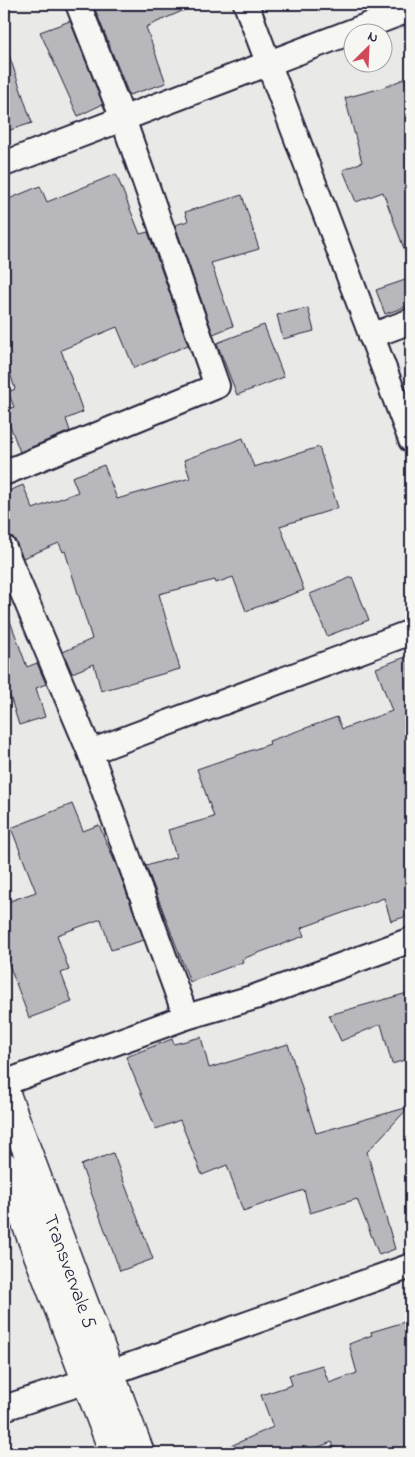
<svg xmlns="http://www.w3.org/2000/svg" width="415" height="1457" font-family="'Indie Flower',sans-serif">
	<rect width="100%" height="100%" fill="#e9e9e7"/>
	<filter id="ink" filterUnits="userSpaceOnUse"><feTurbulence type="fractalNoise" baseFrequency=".02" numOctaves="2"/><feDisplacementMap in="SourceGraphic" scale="10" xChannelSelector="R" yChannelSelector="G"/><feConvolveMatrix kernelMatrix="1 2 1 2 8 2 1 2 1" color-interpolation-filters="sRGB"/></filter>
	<g filter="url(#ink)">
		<g fill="#b8b8bc" stroke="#22223b">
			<path d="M93,4h105l-52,23 20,56 -37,12z"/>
			<path d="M70,21l33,83 -25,12 -38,-84z"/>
			<path d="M4,52h4l24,71 -28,9z"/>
			<path d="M411,76v185l-2,1 -26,-70 -27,10 -13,-32 19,-8 -17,-64 37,-10z"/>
			<path d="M116,174l24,60 8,-2 40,113 -54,23 -17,-41 -56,23 22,62 -17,7 4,12 -50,21 -16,-42 10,-3 -6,-15 7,-3 -11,-36v-152l36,-15 7,16z"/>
			<path d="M242,195l17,54 -48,14 22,63 -20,8 -38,-109 13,-4 -3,-9z"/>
			<path d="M411,278v27l-26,9 -9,-24z"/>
			<path d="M308,308l6,23 -31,8 -6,-24z"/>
			<path d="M264,325l20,52 -47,18 -20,-52z"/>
			<path d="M243,438l11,29 65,-20 19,61 -58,18 24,64 -58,21 -13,-34 -17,6 -1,-3 -56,14 21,75 -79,22 -7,-27 -22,9 -9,-21 29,-13 -27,-88 -2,1 -4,-9 -36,15 -10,-21 -9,-2v-42l19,-8 10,24 45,-17 -6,-15 32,-12 13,34 73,-21 -6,-18z"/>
			<path d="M352,577l17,43 -42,16 -17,-42z"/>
			<path d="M4,610h2l21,57 10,-4 9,21 -10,4 9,29 -26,8 -9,-29 -6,2z"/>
			<path d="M411,655v260l-20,6 -7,-23 -83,30 3,8 -62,23 1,3 -53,20 -44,-116 30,-9 -8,-27 46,-13 -17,-48 73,-25 -1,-3 68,-24 5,12 50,-18 -16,-43z"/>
			<path d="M72,804l11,27 16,-6 21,49 24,66 -33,10 -10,-31 -44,16 12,35 -8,3 11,29 -43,16 -25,-67v-48l32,-11 -25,-64z"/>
			<path d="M411,992v66l-19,6 -11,-40 -40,17 -12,-26z"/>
			<path d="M201,1037l8,31 79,-24 28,89 93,-26 -42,45 28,97 -16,6 -22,-56 -47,14 -6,-23 -61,21 -16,-46 -25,10 -22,-55 -24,9 -30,-72 46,-18 2,5z"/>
			<path d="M113,1153l40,106 -33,12 -39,-106z"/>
			<path d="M411,1320v133h-75l-4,-11 -30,11h-87l58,-26 -12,-32 31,-10 -3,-10 33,-10 7,18 28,-10 -8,-29 23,-9 -1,-3z"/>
		</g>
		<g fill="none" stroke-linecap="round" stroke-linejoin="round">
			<defs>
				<g id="minor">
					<path d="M246,4l165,436"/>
					<path d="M4,164l407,-155"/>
					<path d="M371,336l40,-15"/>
					<path d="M4,473l213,-87 -94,-267 -45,-115"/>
					<path d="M4,548l86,204 96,265 -182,66"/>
					<path d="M90,752l321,-120"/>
					<path d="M186,1017l69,-20 156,-57"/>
					<path d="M109,1373l302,-107"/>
					<path d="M4,1408l83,-27"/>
				</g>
				<g id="secondary">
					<path d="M4,1089l136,364"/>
					<path d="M4,1166l110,287"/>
				</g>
			</defs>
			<use href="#minor" stroke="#22223b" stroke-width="28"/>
			<use href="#secondary" stroke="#22223b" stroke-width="31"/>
			<use href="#minor" stroke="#f6f6f2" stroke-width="24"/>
			<use href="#secondary" stroke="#f6f6f2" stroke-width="28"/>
		</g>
	</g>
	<g text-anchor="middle" stroke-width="4" stroke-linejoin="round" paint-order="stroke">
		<g font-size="20" fill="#22223b" stroke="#f6f6f2">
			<text transform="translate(71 1271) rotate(70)" y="7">Transvervale 5</text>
		</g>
	</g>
	<rect width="415" height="1457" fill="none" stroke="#f6f6f2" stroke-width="20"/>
	<rect x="10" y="10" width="395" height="1437" fill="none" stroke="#22223b" stroke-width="2" filter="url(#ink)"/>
	<g transform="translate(368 48) rotate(24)"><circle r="24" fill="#f6f6f2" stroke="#a1a1a9"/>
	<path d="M0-4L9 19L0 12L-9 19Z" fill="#d1495b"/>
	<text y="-8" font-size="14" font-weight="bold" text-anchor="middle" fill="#22223b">N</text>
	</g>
</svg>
